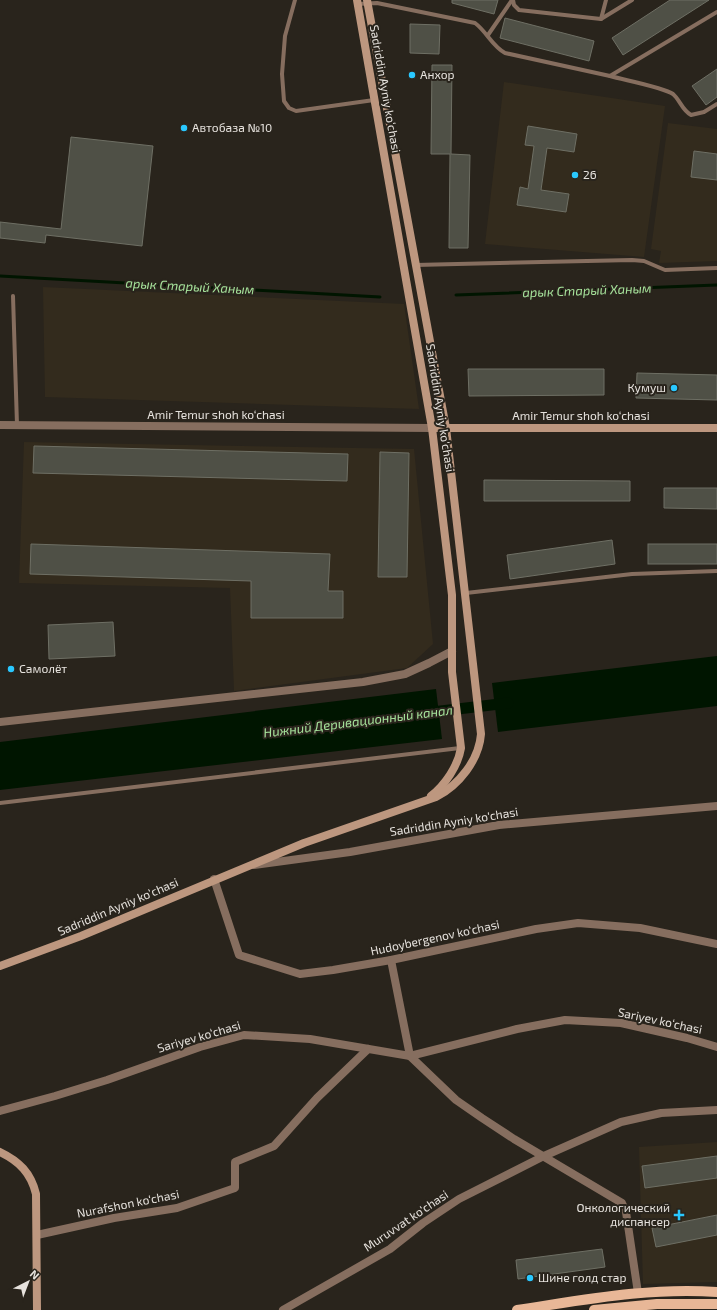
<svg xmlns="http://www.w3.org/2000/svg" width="717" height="1310" font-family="'Exo 2',sans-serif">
	<rect width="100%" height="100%" fill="#29241c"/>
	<g fill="#332b1d">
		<path d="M504,82l161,24 -21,151 -159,-13z"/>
		<path d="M668,123l49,6v132l-58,2 2,-12 -10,-2z"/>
		<path d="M43,287l361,17 15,105 -374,-12z"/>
		<path d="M24,442l390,7 19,195 -26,24 -173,23 -4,-103 -211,-5z"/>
		<path d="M717,1142v140l-74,2 -4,-137z"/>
	</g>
	<g fill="#001500">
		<path d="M717,656v50l-219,26 -6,-49z"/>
		<path d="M436,689l6,50 -442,51v-48z"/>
	</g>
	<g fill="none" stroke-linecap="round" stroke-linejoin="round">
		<g stroke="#001500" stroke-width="3">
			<path d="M0,276l380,21"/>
			<path d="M456,295l261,-10"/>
		</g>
		<path stroke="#001500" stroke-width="11" d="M424,713l84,-10"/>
	</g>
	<g fill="#4f5046" stroke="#6e6f64">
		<path d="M452,0h46l-4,14 -42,-11z"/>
		<path d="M670,0h39l-86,55 -11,-17z"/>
		<path d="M505,18l89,23 -5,20 -89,-23z"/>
		<path d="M410,24l30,1 -1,29 -29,-1z"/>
		<path d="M432,65h20l-1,89 19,1 -2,93h-19l1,-94h-19z"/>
		<path d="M717,69v28l-11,8 -14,-19z"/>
		<path d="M528,126l49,8 -3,18 -27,-4 -6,42 28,4 -3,18 -49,-7 3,-18 8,2 6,-43 -9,-1z"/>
		<path d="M71,137l82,9 -11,100 -96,-11 -1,8 -45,-5v-16l61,7z"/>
		<path d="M694,151l23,3v26l-26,-3z"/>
		<path d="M468,369h136v26l-135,1z"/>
		<path d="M637,373l80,2v25l-81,-2z"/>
		<path d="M34,446l314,8 -1,27 -314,-8z"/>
		<path d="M380,452l29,1 -2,124h-29z"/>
		<path d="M484,480l146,1v20h-146z"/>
		<path d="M664,488h53v21l-53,-1z"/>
		<path d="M612,540l3,24 -105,15 -3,-24z"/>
		<path d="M31,544l299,10 -2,37h15v27h-92v-37l-221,-7z"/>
		<rect x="648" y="544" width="69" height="20"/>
		<path d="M113,622l2,34 -66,3 -1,-34z"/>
		<path d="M717,1156v22l-72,10 -3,-22z"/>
		<path d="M717,1215v20l-61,12 -4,-19z"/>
		<path d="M602,1249l3,18 -87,12 -2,-19z"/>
	</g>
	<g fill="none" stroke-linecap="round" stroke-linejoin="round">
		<g stroke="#866e5f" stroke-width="4">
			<path d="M295,0l-10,36 -3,38 2,27 5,7 7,3 78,-11"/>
			<path d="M513,0l1,5 5,5 82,9 31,-19"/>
			<path d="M358,4l19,-1 98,20c12,9 17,23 30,30l105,23 107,-64"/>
			<path d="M601,19l5,-19"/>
			<path d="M488,35l24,-35"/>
			<path d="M610,76c14,4 53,11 63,18 7,6 9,16 18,21l13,-3 13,-8"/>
			<path d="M415,265l217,-5 12,1 21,9 52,-2"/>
			<path d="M13,296l4,129"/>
			<path d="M466,593l166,-19 85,-3"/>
			<path d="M0,803l460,-55"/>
		</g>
		<g stroke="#866e5f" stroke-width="8">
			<path d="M0,425l432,3"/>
			<path d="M0,722l363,-40 42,-8 24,-11 23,-12"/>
			<path d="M254,865l96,-13 149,-27 218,-19"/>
			<path d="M214,879l25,76 61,19 33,-4 58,-10 145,-31 42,-6 62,5 77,16"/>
			<path d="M391,960l19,96 46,44 26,18 32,21 108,64 4,9 12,81"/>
			<path d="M0,1111l55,-15 52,-16 93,-33 44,-12 66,4 100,17 107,-27 48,-9 56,3 66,15 30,9"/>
			<path d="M37,1235l77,-17 63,-10 58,-20v-26l39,-16 43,-48 51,-49"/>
			<path d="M283,1310l107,-61 33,-26 36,-24 85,-43 77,-34 40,-9 56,-3"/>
		</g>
		<g stroke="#bd977f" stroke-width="8">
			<path d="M357,0l75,428 20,167v77l9,76c-3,18 -16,37 -30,48"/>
			<path d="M432,428h285"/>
			<path d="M0,966l81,-30 223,-93 132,-46c23,-12 43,-37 45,-63l-35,-306 -79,-428"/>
			<path d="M0,1152c19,9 31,21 36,42l1,116"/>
		</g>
		<g stroke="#e8b797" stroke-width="10">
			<path d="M517,1310c67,-10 133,-23 200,-18"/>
			<path d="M594,1310l63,-6h60"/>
		</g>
	</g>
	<g fill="#29c8ff" stroke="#29241c" stroke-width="1.5">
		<circle cx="412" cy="75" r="4"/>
		<circle cx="184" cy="128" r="4"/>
		<circle cx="575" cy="175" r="4"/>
		<circle cx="674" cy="388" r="4"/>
		<circle cx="11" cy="669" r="4"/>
		<path d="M677 1209h4v4h4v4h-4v4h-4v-4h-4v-4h4z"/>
		<circle cx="530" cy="1278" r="4"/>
	</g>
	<g text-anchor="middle" stroke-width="4" stroke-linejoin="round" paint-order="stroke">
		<g font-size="12" fill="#e6e2dd" stroke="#29241c" text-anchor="start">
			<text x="420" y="79">Анхор</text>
			<text x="192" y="132">Автобаза №10</text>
			<text x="583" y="179">26</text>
			<text x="666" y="392" text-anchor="end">Кумуш</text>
			<text x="19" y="673">Самолёт</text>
			<text x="670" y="1212" text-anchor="end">Онкологический<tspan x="670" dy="14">диспансер</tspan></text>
			<text x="538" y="1282">Шине голд стар</text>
		</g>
		<g font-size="12" fill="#e6e2dd" stroke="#29241c">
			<text transform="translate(385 89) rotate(80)" y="4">Sadriddin Ayniy ko‘chasi</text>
			<text transform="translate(440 408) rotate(81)" y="4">Sadriddin Ayniy ko‘chasi</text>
			<text x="216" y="419">Amir Temur shoh ko‘chasi</text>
			<text x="581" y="420">Amir Temur shoh ko‘chasi</text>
			<text transform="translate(454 822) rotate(-9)" y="4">Sadriddin Ayniy ko‘chasi</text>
			<text transform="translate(118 907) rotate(-23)" y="4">Sadriddin Ayniy ko‘chasi</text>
			<text transform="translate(435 938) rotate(-12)" y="4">Hudoybergenov ko‘chasi</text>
			<text transform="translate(660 1021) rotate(12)" y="4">Sariyev ko‘chasi</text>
			<text transform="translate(199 1037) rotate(-16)" y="4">Sariyev ko‘chasi</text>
			<text transform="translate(128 1204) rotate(-11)" y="4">Nurafshon ko‘chasi</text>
			<text transform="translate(406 1221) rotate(-34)" y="4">Muruvvat ko‘chasi</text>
		</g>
		<g font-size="13" font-style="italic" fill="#a6e29b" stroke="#29241c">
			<text transform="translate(190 286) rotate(3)" y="5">арык Старый Ханым</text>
			<text transform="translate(587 290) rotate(-2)" y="5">арык Старый Ханым</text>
			<text transform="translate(358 721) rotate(-7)" y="5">Нижний Деривационный канал</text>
		</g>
	</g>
	<g transform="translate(28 1282) rotate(42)" stroke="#29241c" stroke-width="3" paint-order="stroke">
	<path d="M0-3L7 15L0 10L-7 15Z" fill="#e6e2dd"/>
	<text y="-6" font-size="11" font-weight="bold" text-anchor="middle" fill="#e6e2dd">N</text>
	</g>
</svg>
